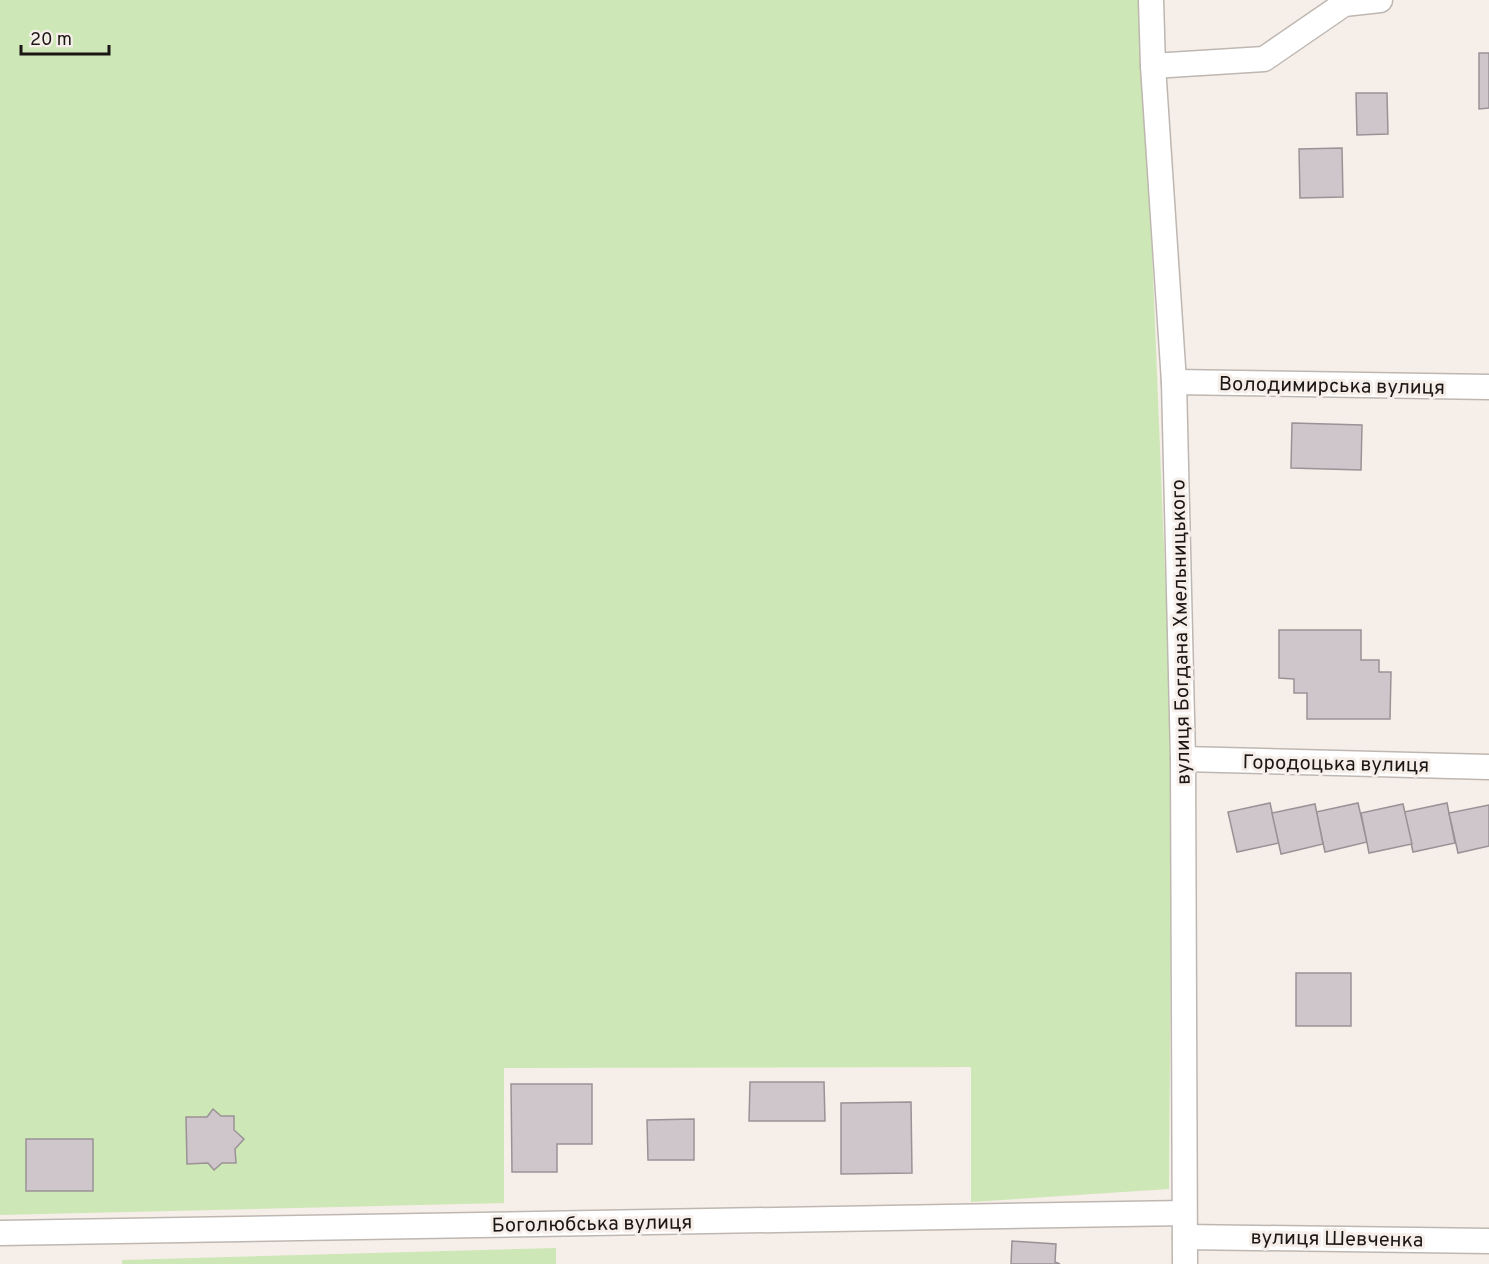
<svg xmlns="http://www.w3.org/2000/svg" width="1489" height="1264" font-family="Overpass,sans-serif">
	<rect width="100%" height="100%" fill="#f6eee9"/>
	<g fill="#cee7b6">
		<path d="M0,0h1142l30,748 -3,441 -198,13v-135l-467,1v135l-504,12z"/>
		<path d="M556,1248v16h-434v-4z"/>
	</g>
	<g fill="#cec6ca" stroke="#9a9296" stroke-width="1.5">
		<path d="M1479,53h10v55l-10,1z"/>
		<path d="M1356,93h31l1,41 -31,1z"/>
		<path d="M1342,148l1,49 -43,1 -1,-49z"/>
		<path d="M1292,423l70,2 -1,45 -70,-2z"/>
		<path d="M1279,630h82v30h18v12h12l-1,47h-83v-26h-13v-14l-15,-1z"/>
		<path d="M1270,803l9,40 -42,9 -9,-40z"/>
		<path d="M1358,803l9,39 -42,10 -9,-40z"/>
		<path d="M1447,803l8,40 -42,9 -9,-40z"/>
		<path d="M1315,804l8,40 -42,10 -9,-41z"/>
		<path d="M1403,804l9,40 -43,9 -8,-40z"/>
		<path d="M1489,805v41l-31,7 -9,-40z"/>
		<rect x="1296" y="973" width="55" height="53"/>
		<path d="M750,1082h74l1,39h-76z"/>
		<path d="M511,1084h81v60h-35v28h-45z"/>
		<path d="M911,1102l1,71 -71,1v-71z"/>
		<path d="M213,1109l8,7h13v14l10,9 -9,10 1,14h-14l-8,7 -6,-7 -21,1 -1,-47h21z"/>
		<path d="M694,1119v41h-46l-1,-40z"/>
		<rect x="26" y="1139" width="67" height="52"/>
		<path d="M1012,1241l44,3 -1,18 5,2h-49z"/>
	</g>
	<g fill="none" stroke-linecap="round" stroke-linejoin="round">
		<defs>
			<g id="street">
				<path d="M1151,0l2,66 21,316 9,377 2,505"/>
				<path d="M1153,66l111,-7 80,-55 36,-4"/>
				<path d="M1174,382l315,5"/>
				<path d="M1183,759l306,8"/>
				<path d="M0,1233l1184,-20"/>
				<path d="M1185,1237l304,4"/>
			</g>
		</defs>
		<use href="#street" stroke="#beb7b1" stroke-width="27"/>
		<use href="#street" stroke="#fff" stroke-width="24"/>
	</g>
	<g text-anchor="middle" stroke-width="6" stroke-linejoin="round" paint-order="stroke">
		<g font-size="20" fill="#1a1715" stroke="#f6eee9">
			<text transform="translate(1332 385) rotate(1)" y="7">Володимирська вулиця</text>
			<text transform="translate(1180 632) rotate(-91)" y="7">вулиця Богдана Хмельницького</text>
			<text transform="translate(1336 763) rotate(1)" y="7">Городоцька вулиця</text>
			<text transform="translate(592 1223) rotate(-1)" y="7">Боголюбська вулиця</text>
			<text transform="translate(1337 1238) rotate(1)" y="7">вулиця Шевченка</text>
		</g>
	</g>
	<path d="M21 45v9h88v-9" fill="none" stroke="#1a1715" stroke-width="3"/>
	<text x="30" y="45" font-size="18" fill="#1a1715" stroke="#f6eee9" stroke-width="4.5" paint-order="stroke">20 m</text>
</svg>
